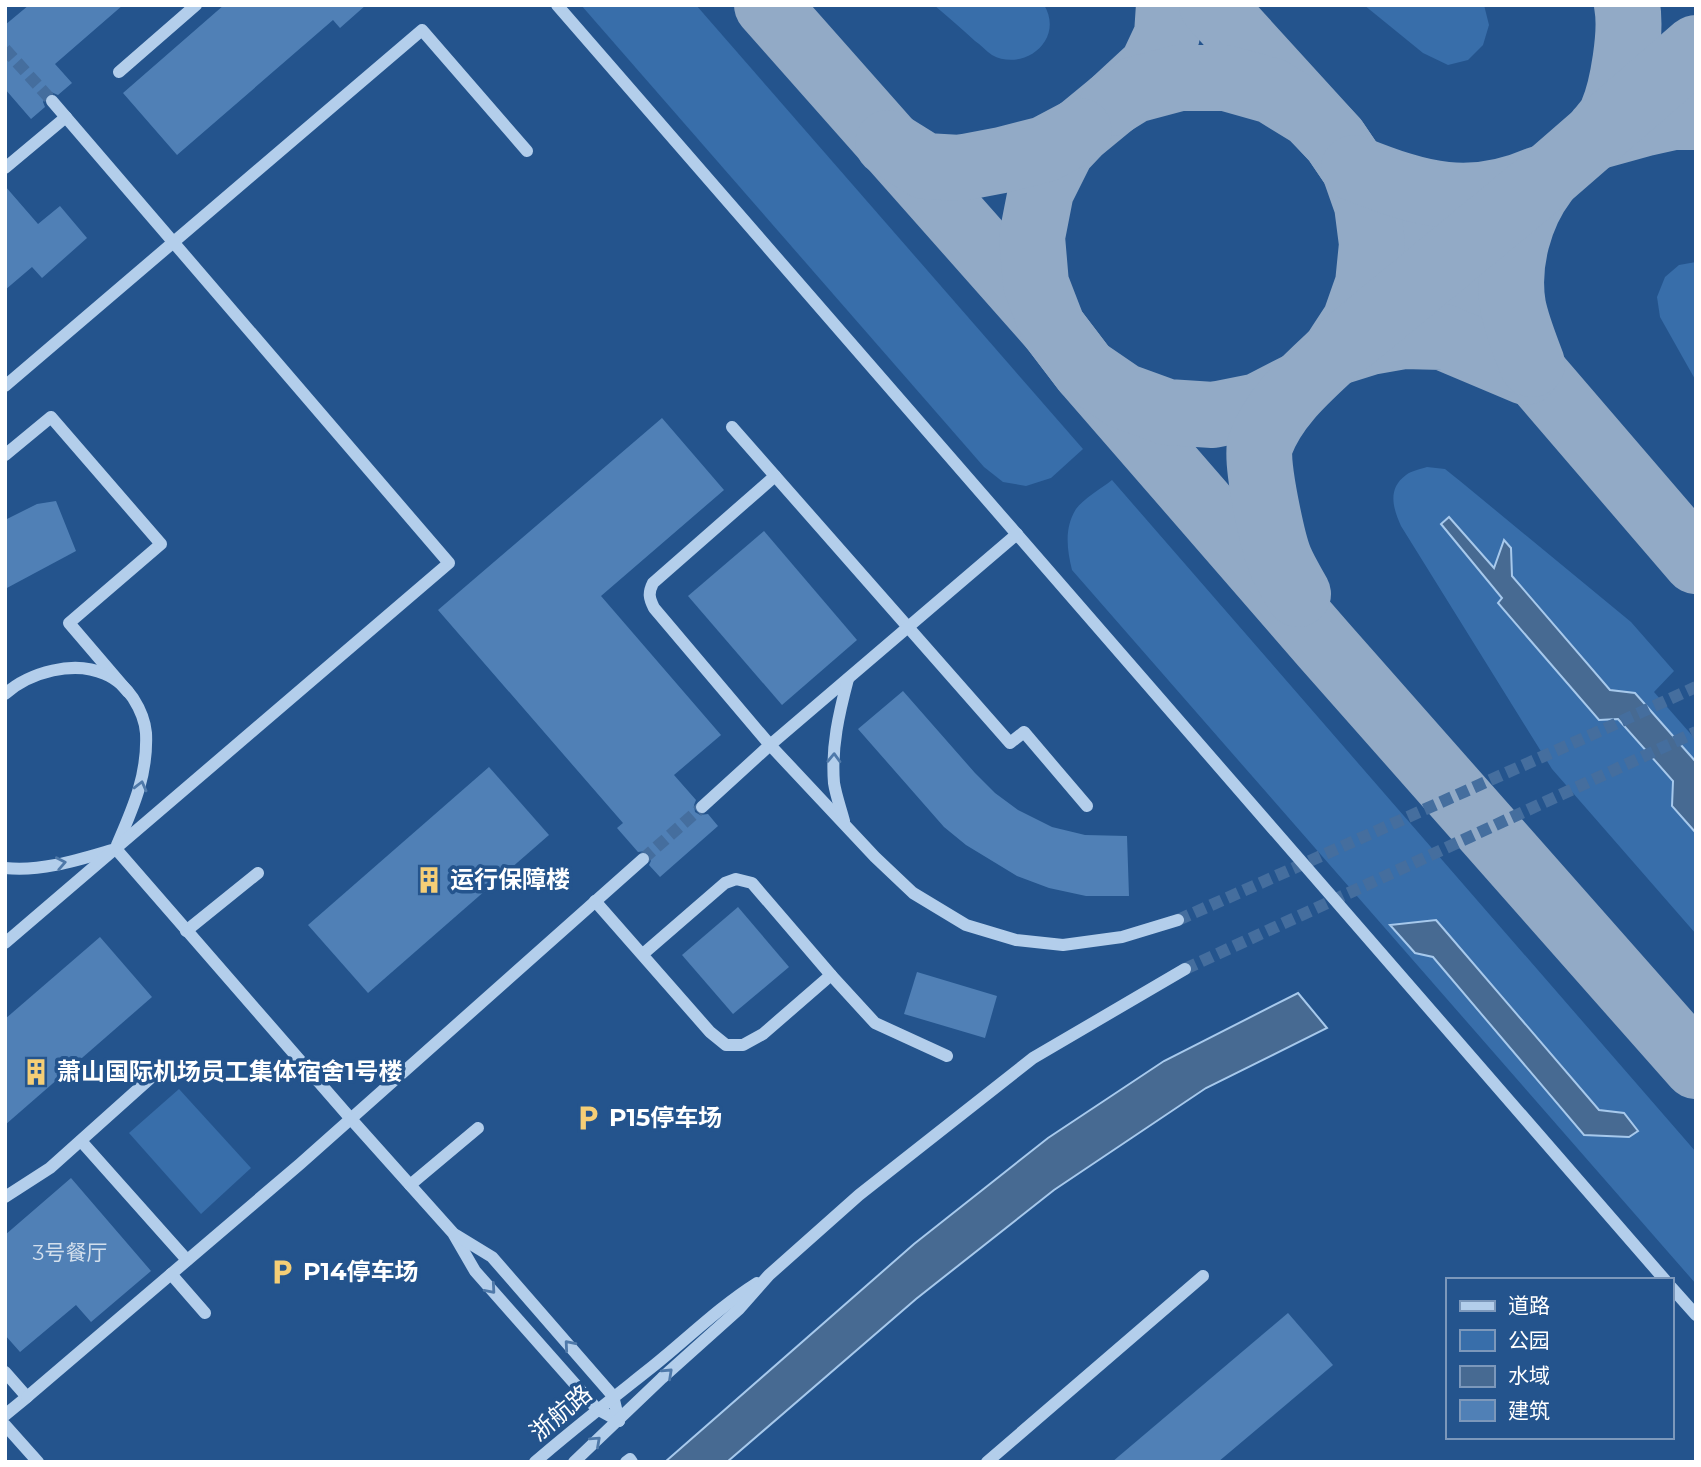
<svg xmlns="http://www.w3.org/2000/svg" width="1701" height="1467" font-family="Montserrat,'Noto Sans SC',sans-serif">
	<rect width="100%" height="100%" fill="#24548d"/>
	<g fill="#386eaa">
		<path d="M581,5h115l387,444 -32,29 -25,8 -23,-4 -19,-15z"/>
		<path d="M934,5h110c7,11 8,25 1,36 -11,18 -35,24 -53,14 -6,-4 -11,-10 -17,-14 -13,-12 -27,-24 -41,-36z"/>
		<path d="M1364,5h120l5,20 -6,20 -15,15 -20,5 -25,-12z"/>
		<path d="M1696,262v119l-36,-64 -3,-20 8,-20 14,-12z"/>
		<path d="M1427,467l18,2 15,12 171,141 43,49 -20,21 42,48v194l-144,-165 -151,-243c-8,-18 -14,-37 5,-51 5,-4 15,-6 21,-8z"/>
		<path d="M1112,480l584,672v132l-624,-714c-5,-20 -8,-42 4,-61 7,-10 26,-21 36,-29z"/>
		<path d="M179,1089l72,79 -50,46 -72,-81z"/>
	</g>
	<g fill="#476a92" stroke="#a7c9ec" stroke-width="2">
		<path d="M1449,517l45,51 10,-28 7,8 1,28 98,114 25,3 61,69v71l-24,-27 1,-25 -55,-62 -19,1 -101,-117 4,-5 -61,-74z"/>
		<path d="M1436,920l163,190 25,3 14,18 -9,6 -45,-2 -151,-178 -18,-4 -25,-28z"/>
		<path d="M1298,993l29,35 -121,60 -152,102 -138,109 -189,163h-62l249,-218 134,-106 116,-77z"/>
	</g>
	<g fill="none" stroke-linecap="round" stroke-linejoin="round">
		<g stroke="#92aac6" stroke-width="66">
			<path d="M767,5l286,323 32,42 239,275 372,421"/>
			<path d="M1169,5l-2,30 -15,32 -39,36 -34,28 -17,18 -21,42 -9,46 4,47 17,44 32,42 38,26 44,16 46,3 45,-9 41,-21"/>
			<path d="M1212,5l123,135 19,28 183,208 159,185"/>
			<path d="M1113,103l21,-13 45,-12h47l46,13 39,24 24,25 19,28 13,37 5,39 -4,40 -13,37 -17,26"/>
			<path d="M1599,131c5,-6 10,-11 13,-18 11,-25 20,-81 15,-108"/>
			<path d="M1599,136l47,-13 27,-6h23"/>
			<path d="M888,143l37,23 35,2 42,-8 43,-11 34,-18"/>
			<path d="M1354,168c67,27 116,41 185,11"/>
			<path d="M1338,352l32,-10 34,-6 39,1 83,35"/>
			<path d="M1532,364c-7,-19 -15,-38 -19,-58 -7,-42 6,-91 32,-125"/>
			<path d="M1298,594c-6,-11 -13,-22 -18,-34 -7,-17 -25,-98 -20,-115 14,-38 45,-65 73,-91l217,-179 146,-127"/>
		</g>
	</g>
	<g fill="#5080b6">
		<path d="M29,5h94l-68,59 17,19 -14,12 -7,-3 -5,3 -3,7 2,5 -14,12 -26,-30v-64z"/>
		<path d="M224,5h142l-26,23 -7,-8 -156,135 -54,-62z"/>
		<path d="M5,186l33,38 22,-18 27,32 -45,40 -10,-11 -27,23z"/>
		<path d="M662,418l62,72 -123,106 120,139 -47,40 22,25 -2,5 1,7 5,3 8,-1 10,12 -58,51 -11,-12 2,-4 -1,-7 -5,-3 -7,1 -21,-24 6,-5 -185,-213z"/>
		<path d="M56,501l20,50 -71,38v-69l32,-16z"/>
		<path d="M764,531l93,109 -75,65 -94,-109z"/>
		<path d="M903,691l72,82 20,20 23,17 34,17 33,8 42,1 2,60h-43l-37,-8 -32,-12 -51,-31 -22,-18 -86,-98z"/>
		<path d="M489,767l60,68 -181,158 -60,-68z"/>
		<path d="M738,907l51,60 -56,47 -51,-59z"/>
		<path d="M100,937l52,60 -147,128v-106z"/>
		<path d="M917,972l80,24 -12,42 -81,-24z"/>
		<path d="M71,1178l80,93 -60,51 -15,-17 -56,47 -15,-17v-100z"/>
		<path d="M1288,1313l45,52 -115,97h-106z"/>
	</g>
	<g fill="none" stroke-linecap="round" stroke-linejoin="round">
		<g stroke="#456e9e" stroke-width="12" stroke-dasharray="12 6" stroke-linecap="butt">
			<path d="M5,49l47,52"/>
			<path d="M643,859l59,-52"/>
			<path d="M1178,920l424,-190 94,-43"/>
			<path d="M1185,969l511,-237"/>
		</g>
		<g stroke="#b3ceeb" stroke-width="12">
			<path d="M557,5l1108,1275"/>
			<path d="M119,72l77,-67"/>
			<path d="M5,168l61,-51"/>
			<path d="M5,386l417,-356 105,121"/>
			<path d="M732,427l278,316 14,-11 63,74"/>
			<path d="M5,455l46,-38 110,127 -92,79 59,69"/>
			<path d="M775,476l-122,107c-5,10 -4,15 1,25l116,137 105,112 38,36 53,32 50,15 47,5 59,-8 56,-17"/>
			<path d="M5,694c25,-22 69,-34 100,-20 11,4 22,15 28,24 7,11 12,22 13,35 2,42 -13,75 -29,112"/>
			<path d="M702,807l68,-62 247,-211"/>
			<path d="M844,821c-3,-12 -8,-25 -10,-38 -3,-36 5,-70 14,-104"/>
			<path d="M116,849l235,270 102,114 22,38 122,138 22,12"/>
			<path d="M5,868c36,4 73,-8 107,-18"/>
			<path d="M595,901l115,131 16,13h17l20,-11 68,-59 -79,-92 -16,-4 -11,4 -82,71"/>
			<path d="M186,931l72,-58"/>
			<path d="M5,943l444,-380 -397,-462"/>
			<path d="M831,975l44,48 72,33"/>
			<path d="M81,1141l106,119"/>
			<path d="M410,1185l68,-57"/>
			<path d="M5,1197l45,-29 105,-94"/>
			<path d="M456,1235l36,22 121,139 6,25"/>
			<path d="M171,1274l34,39"/>
			<path d="M1671,1287l25,28"/>
			<path d="M5,1372l22,25 -22,18"/>
			<path d="M27,1397l273,-233 343,-305"/>
			<path d="M5,1425l33,37"/>
			<path d="M535,1462c38,-33 78,-64 117,-95 35,-28 67,-60 105,-84"/>
			<path d="M574,1462l88,-84 77,-69 30,-34 90,-80 174,-137 152,-89"/>
			<path d="M626,1462l4,-3 2,3"/>
			<path d="M987,1462l216,-186"/>
		</g>
	</g>
	<defs><path id="oneway-chevron" d="M-2-3.5L2.5 0L-2 3.5" fill="none" stroke-width="1.6" stroke-linecap="round" stroke-linejoin="round" transform="scale(1.75)"/></defs>
	<g stroke="#4f79a9">
		<use href="#oneway-chevron" transform="translate(834 758) rotate(-88)"/>
		<use href="#oneway-chevron" transform="translate(141 786) rotate(-76)"/>
		<use href="#oneway-chevron" transform="translate(61 863) rotate(-11)"/>
		<use href="#oneway-chevron" transform="translate(491 1289) rotate(49)"/>
		<use href="#oneway-chevron" transform="translate(569 1345) rotate(-131)"/>
		<use href="#oneway-chevron" transform="translate(668 1373) rotate(-43)"/>
		<use href="#oneway-chevron" transform="translate(596 1441) rotate(-42)"/>
	</g>
	<defs>
		<symbol id="building-bare" viewBox="-9 -9 18 18"><path d="M-4-6H4V6H1V3H-1V6H-4ZM-2.5-4.3h1.7v1.8h-1.7ZM.8-4.3h1.7v1.8H.8ZM-2.5-1h1.7V.8h-1.7ZM.8-1h1.7V.8H.8Z" fill="#f5ce76" stroke="#24548d" stroke-width="2.5" paint-order="stroke"/></symbol>
		<symbol id="parking-bare" viewBox="-9 -9 18 18"><path d="M-3.5-5.5H1a3.5 3.5 0 0 1 0 7H-1V5.5H-3.5ZM-1-3.4V-.6H.8a1.4 1.4 0 0 0 0-2.8Z" fill="#f5ce76" stroke="#24548d" stroke-width="2.5" paint-order="stroke"/></symbol>
	</defs>
	<g fill-rule="evenodd">
		<use href="#building-bare" x="410" y="861" width="38" height="38"/>
		<use href="#building-bare" x="17" y="1053" width="38" height="38"/>
		<use href="#parking-bare" x="569" y="1099" width="38" height="38"/>
		<use href="#parking-bare" x="263" y="1253" width="38" height="38"/>
	</g>
	<g text-anchor="middle" stroke-width="7" stroke-linejoin="round" paint-order="stroke">
		<g font-size="21" fill="#d3dfed">
			<text x="70" y="1260">3号餐厅</text>
		</g>
		<g font-size="24" font-weight="bold" fill="#fff" stroke="#24548d" text-anchor="start">
			<text x="450" y="888">运行保障楼</text>
			<text x="57" y="1080">萧山国际机场员工集体宿舍1号楼</text>
			<text x="609" y="1126">P15停车场</text>
			<text x="303" y="1280">P14停车场</text>
		</g>
		<g font-size="24" fill="#fff" stroke="#24548d">
			<text transform="translate(561 1413) rotate(-40)" y="8">浙航路</text>
		</g>
	</g>
	<rect width="1701" height="1467" fill="none" stroke="#ffffff" stroke-width="14"/>
	<rect x="1446" y="1278" width="228" height="161" fill="#24548d" stroke="#7c98bb" stroke-width="2"/>
	<rect x="1460" y="1301" width="35" height="10" fill="#b3ceeb" stroke="#7c98bb" stroke-width="2"/>
	<text x="1508" y="1313" font-size="21" fill="#ffffff">道路</text>
	<rect x="1460" y="1330" width="35" height="21" fill="#386eaa" stroke="#7c98bb" stroke-width="2"/>
	<text x="1508" y="1348" font-size="21" fill="#ffffff">公园</text>
	<rect x="1460" y="1366" width="35" height="21" fill="#476a92" stroke="#7c98bb" stroke-width="2"/>
	<text x="1508" y="1383" font-size="21" fill="#ffffff">水域</text>
	<rect x="1460" y="1400" width="35" height="21" fill="#5080b6" stroke="#7c98bb" stroke-width="2"/>
	<text x="1508" y="1418" font-size="21" fill="#ffffff">建筑</text>
</svg>
